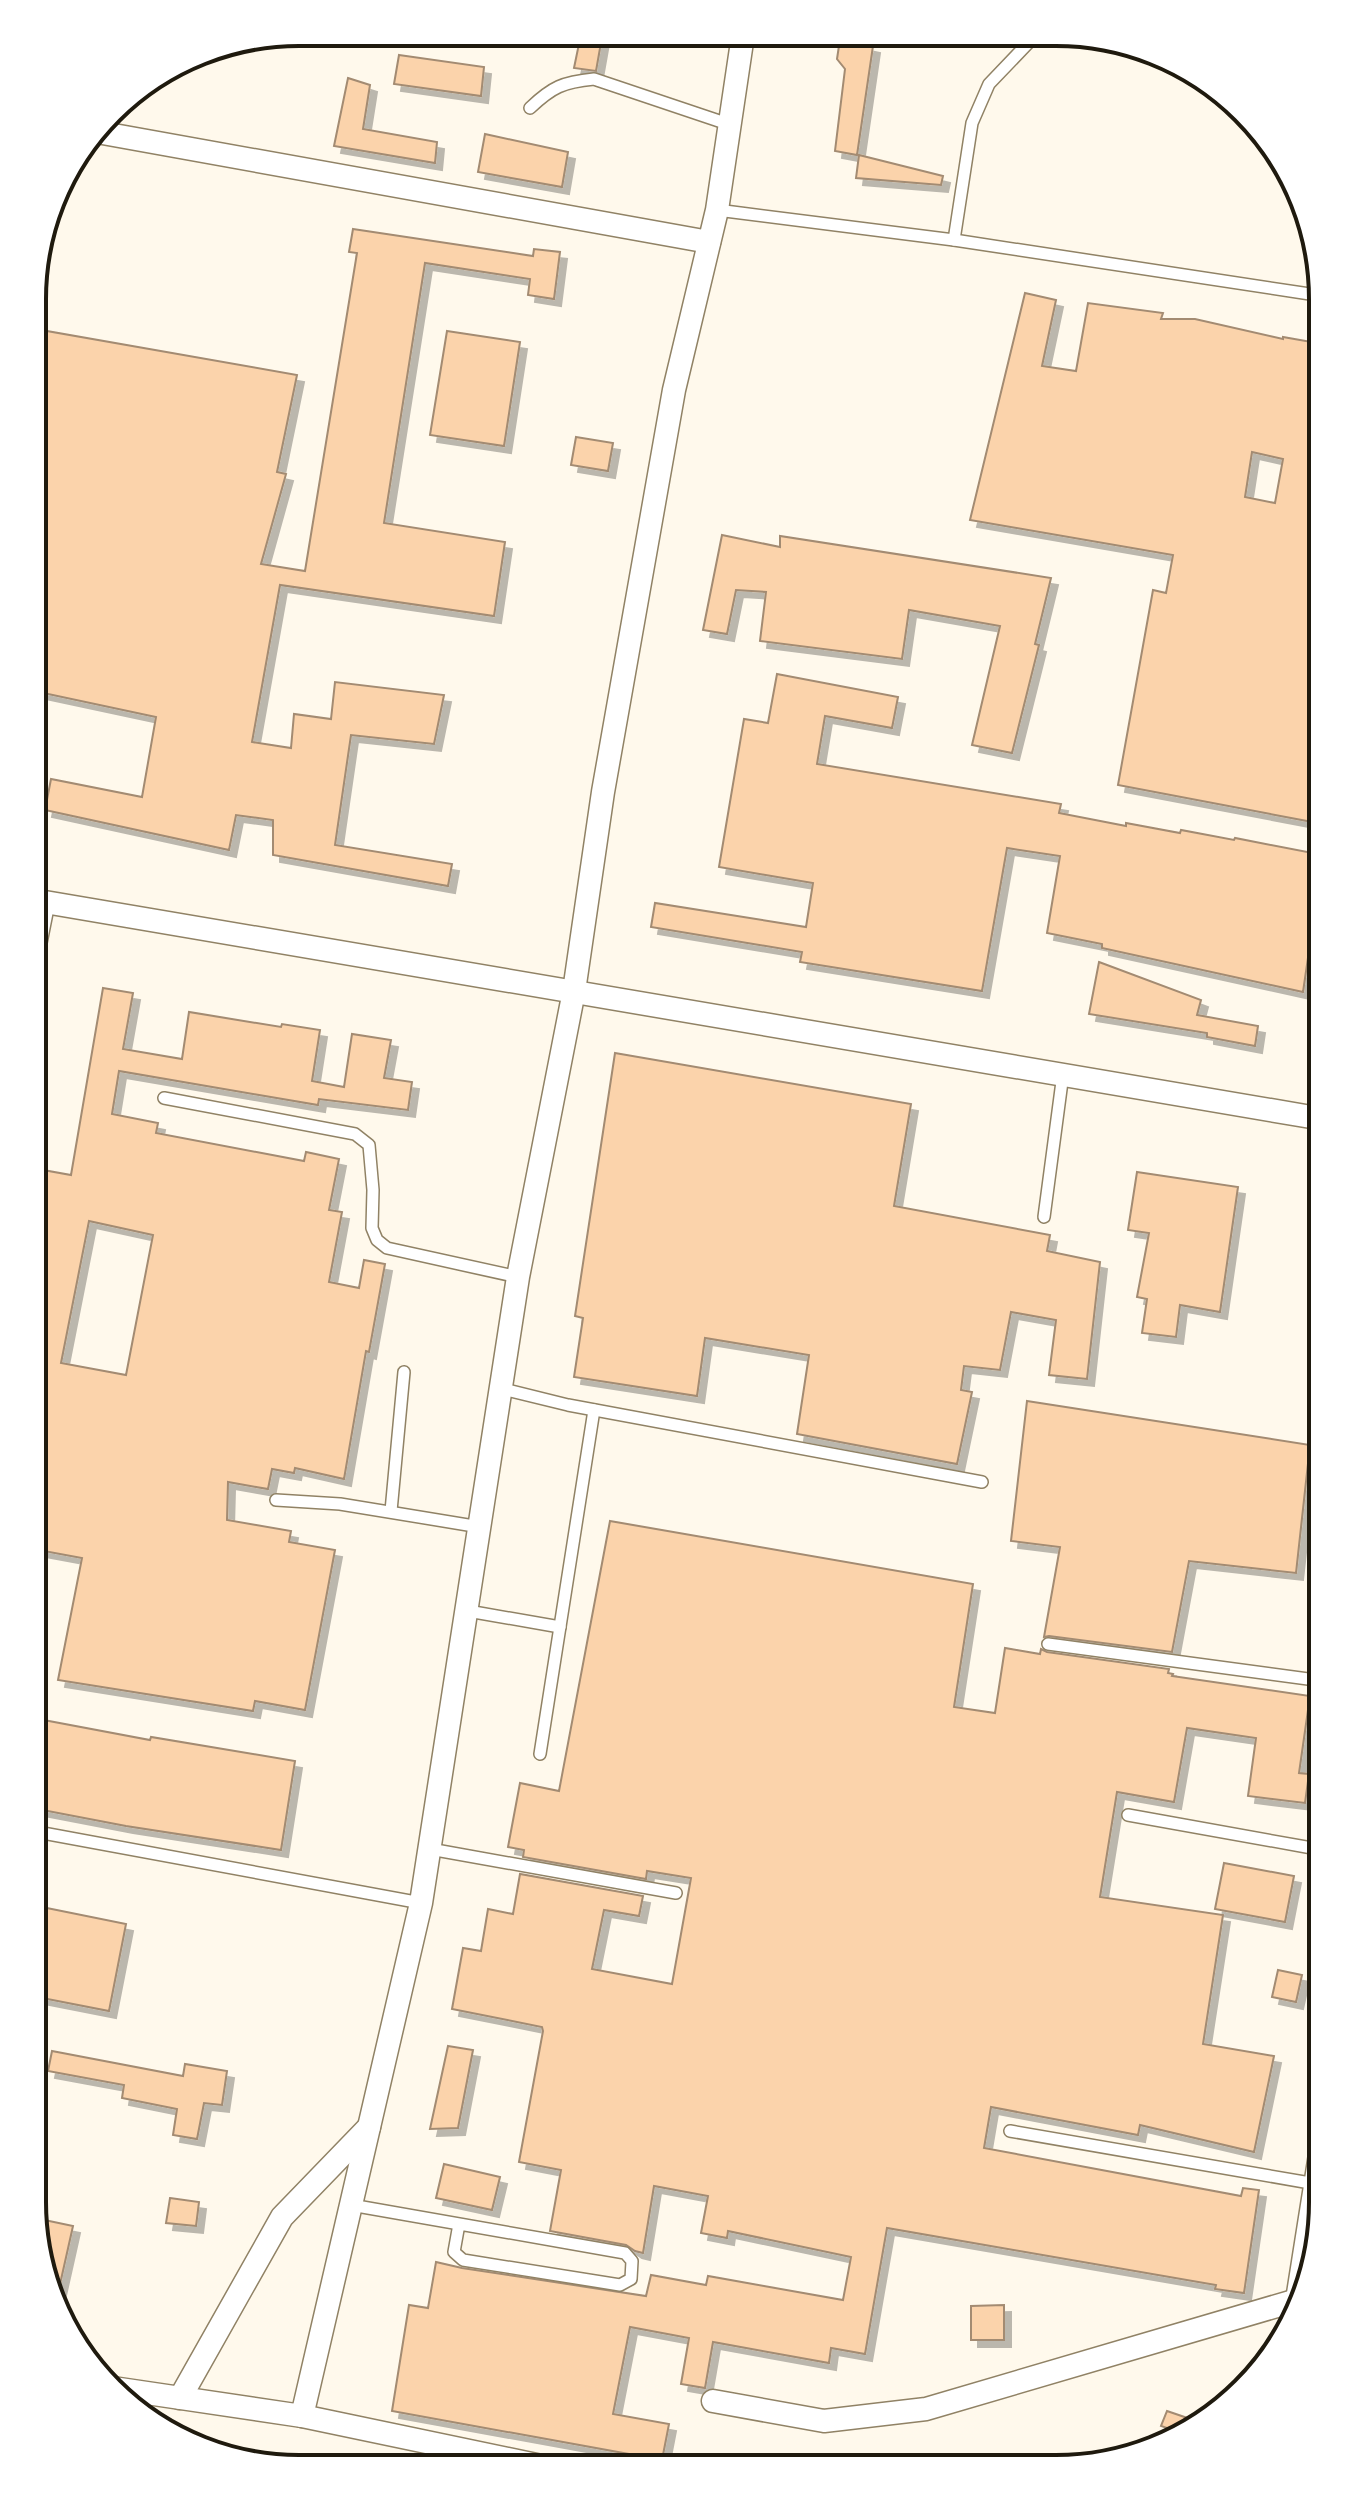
<svg xmlns="http://www.w3.org/2000/svg" width="1355" height="2501" font-family="'Work Sans',sans-serif">
	<defs>
		<filter id="shadow"><feDropShadow dx="7" dy="7" stdDeviation="0" flood-color="#0004"/></filter>
	</defs>
	<rect width="100%" height="100%" fill="#fff9ec"/>
	<g fill="#fbd3ab" stroke="#a38b72" stroke-width="2" fill-rule="evenodd" filter="url(#shadow)">
		<path d="M581,34l21,3 -6,34 -22,-3z"/>
		<path d="M840,39l33,7 -16,109 -22,-4 10,-82 -8,-10z"/>
		<path d="M399,55l85,12 -3,29 -87,-12z"/>
		<path d="M348,78l22,7 -7,44 74,13 -2,21 -101,-17z"/>
		<path d="M485,134l83,18 -6,35 -84,-15z"/>
		<path d="M859,155l84,21 -2,9 -85,-7z"/>
		<path d="M353,229l180,27 1,-7 26,3 -6,47 -26,-4 2,-16 -105,-16 -41,260 121,19 -11,74 -214,-31 -28,157 39,6 3,-34 37,5 4,-37 109,13 -10,49 -83,-9 -16,110 117,19 -4,22 -175,-31v-35l-37,-5 -7,35 -184,-40 6,-31 91,18 14,-80 -122,-26v-312l7,-49 256,45 -20,97 9,2 -25,90 44,7 52,-318 -8,-1z"/>
		<path d="M1025,293l31,7 -14,66 34,5 12,-68 75,10 -2,6h34l88,20v-2l40,7v480l-205,-39 35,-195 13,3 7,-38 -203,-35zM1252,452l31,7 -8,44 -30,-6z"/>
		<path d="M447,331l73,11 -16,104 -74,-11z"/>
		<path d="M576,437l37,6 -5,28 -37,-6z"/>
		<path d="M722,535l58,12v-11l271,42 -16,66 4,1 -27,108 -40,-8 28,-119 -91,-16 -7,49 -142,-18 6,-49 -30,-2 -9,44 -24,-4z"/>
		<path d="M777,674l121,23 -6,31 -67,-12 -8,48 244,40 -2,9 67,13v-3l54,10 1,-3 53,10 1,-2 88,17 -20,137 -201,-44v-4l-55,-11 13,-77 -53,-8 -25,143 -182,-29 2,-10 -151,-25 4,-24 151,24 7,-44 -94,-16 25,-148 24,4z"/>
		<path d="M1099,962l102,38 -4,15 61,11 -3,20 -48,-9v-4l-118,-19z"/>
		<path d="M103,988l30,5 -10,56 59,10 7,-47 92,15 1,-3 38,6 -8,51 32,6 8,-53 39,6 -7,38 28,4 -4,28 -89,-11 -1,6 -199,-34 -7,43 46,9 -2,10 148,28 2,-9 33,7 -10,51 13,2 -13,70 30,6 5,-28 21,4 -16,88 -3,-1 -22,128 -49,-11 -1,5 -22,-4 -4,20 -40,-7 -1,38 64,11 -2,11 46,8 -30,160 -50,-9 -2,10 -195,-31 24,-122 -49,-9v-320l10,-59 28,5zM89,1221l64,14 -27,140 -65,-12z"/>
		<path d="M615,1053l296,51 -17,102 156,29 -3,16 53,11 -13,117 -38,-4 7,-55 -45,-8 -11,58 -36,-4 -3,24 11,2 -15,72 -160,-30 12,-79 -104,-17 -8,58 -123,-19 9,-59 -8,-2z"/>
		<path d="M1137,1172l101,15 -18,125 -40,-7 -4,32 -34,-4 5,-34 -10,-2 12,-64 -21,-3z"/>
		<path d="M1027,1401l283,44 -14,128 -107,-12 -17,91 -123,-16 -5,1 16,-90 -49,-6z"/>
		<path d="M610,1521l363,63 -19,123 41,6 10,-65 35,6 1,-5 6,3 122,17 -1,4 5,1 -1,2 138,20 -11,77 10,1 -4,29 -57,-7 8,-58 -69,-10 -13,74 -57,-10 -17,105 123,18 -20,129 71,12 -20,96 -114,-27 -2,10 -147,-28 -7,41 257,48 2,-8 16,2 -15,103 -29,-4 1,-4 -329,-57 -22,126 -34,-6 -2,15 -116,-21 -8,46 -24,-4 8,-46 -59,-11 -17,87 56,10 -7,36 -270,-49 17,-106 19,3 8,-46 26,6 184,28 5,-21 55,10 2,-9 135,24 8,-43 -123,-26 -1,7 -26,-5 7,-37 -54,-10 -11,67 -8,-2 -9,-6 -76,-14 11,-61 -42,-8 24,-131 -1,-4 -90,-18 11,-61 18,3 7,-42 25,5 7,-40 123,22 -4,20 -35,-6 -12,59 80,15 19,-106 -44,-7 -1,8 -123,-22 1,-7 -16,-3 12,-64 39,8z"/>
		<path d="M33,1718l117,22 1,-3 144,24 -14,89 -155,-24 -94,-18z"/>
		<path d="M1224,1863l70,13 -9,46 -70,-13z"/>
		<path d="M32,1905l94,19 -17,87 -77,-15z"/>
		<path d="M1278,1970l24,5 -6,27 -24,-5z"/>
		<path d="M448,2046l25,4 -15,78 -28,1z"/>
		<path d="M52,2051l131,25 2,-12 42,7 -5,34 -18,-2 -7,36 -24,-4 4,-26 -55,-11 2,-13 -76,-14z"/>
		<path d="M444,2164l56,13 -8,33 -56,-12z"/>
		<path d="M170,2198l29,4 -3,24 -30,-3z"/>
		<path d="M35,2218l38,8 -17,76 -10,-13z"/>
		<path d="M1004,2305v35h-33v-34z"/>
		<path d="M1167,2411l38,13 -21,10 -23,-8z"/>
	</g>
	<g fill="none" stroke-linecap="round" stroke-linejoin="round">
		<defs>
			<g id="lane">
				<path d="M530,108c22,-21 33,-26 64,-29l134,45"/>
				<path d="M717,210l237,30 369,56"/>
				<path d="M954,240l18,-117 17,-39 45,-47"/>
				<path d="M33,983l16,-80"/>
				<path d="M164,1098l191,36 14,11 4,45 -1,38 5,12 10,8 131,29"/>
				<path d="M1044,1217l19,-143"/>
				<path d="M503,1389l65,16 414,77"/>
				<path d="M276,1500l64,4 140,23"/>
				<path d="M391,1511l13,-139"/>
				<path d="M468,1611l92,16"/>
				<path d="M1048,1644l275,37"/>
				<path d="M540,1754l54,-344"/>
				<path d="M1128,1815l195,35"/>
				<path d="M32,1831l389,72"/>
				<path d="M430,1849l246,44"/>
				<path d="M1010,2131l306,53"/>
				<path d="M351,2205l274,48 7,8 -1,18 -11,6 -157,-25 -9,-8 5,-28"/>
			</g>
			<g id="street">
				<path d="M97,132l612,110"/>
				<path d="M33,900l1290,219"/>
				<path d="M1297,2300l25,-158"/>
				<path d="M113,2388l189,28 119,-513 97,-626 56,-286 29,-199 71,-402 43,-180 26,-175"/>
				<path d="M180,2398l102,-181 87,-90"/>
				<path d="M713,2401l111,20 102,-12 378,-111"/>
				<path d="M302,2416l244,51"/>
			</g>
		</defs>
		<use href="#lane" stroke="#908265" stroke-width="14"/>
		<use href="#street" stroke="#908265" stroke-width="25"/>
		<use href="#lane" stroke="#fff" stroke-width="11"/>
		<use href="#street" stroke="#fff" stroke-width="22"/>
	</g>
	<path d="M0 0H1355V2501H0ZM299 46H1056A253 253 0 0 1 1309 299V2202A253 253 0 0 1 1056 2455H299A253 253 0 0 1 46 2202V299A253 253 0 0 1 299 46Z" fill="#fff" fill-rule="evenodd"/>
	<path fill="none" stroke="#1f1a0e" stroke-width="4" d="M299 46H1056A253 253 0 0 1 1309 299V2202A253 253 0 0 1 1056 2455H299A253 253 0 0 1 46 2202V299A253 253 0 0 1 299 46Z"/>
</svg>
